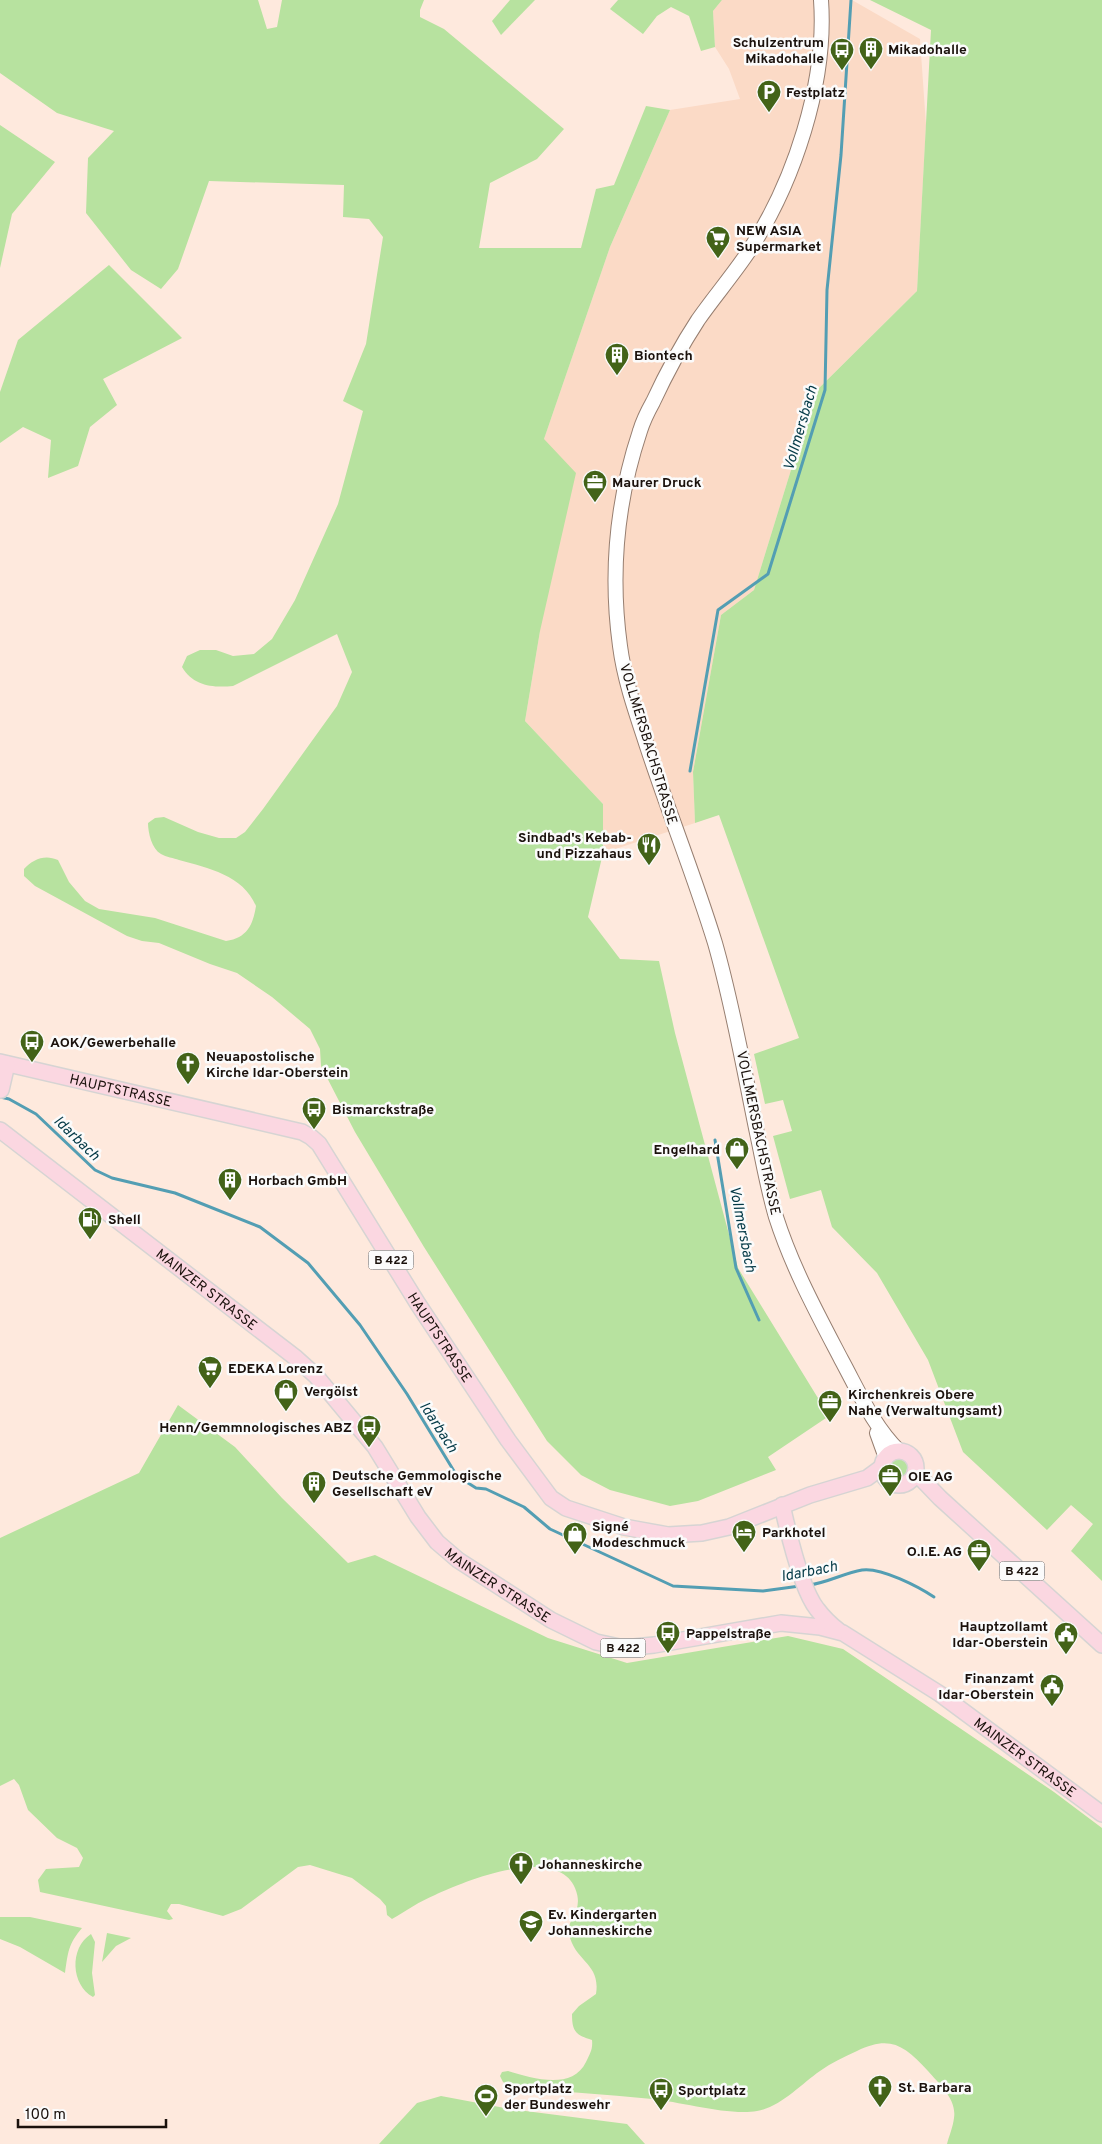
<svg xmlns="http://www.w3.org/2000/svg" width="1102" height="2144" font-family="Overpass,sans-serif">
	<rect width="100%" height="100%" fill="#fee9dd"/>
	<path fill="#fbdac6" d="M722,0h130l68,39 6,86 -9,166 -102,101 -61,198 -33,25 -28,157 2,51 -92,30v-49l-78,-83 15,-90 4,-192 66,-192 60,-137 70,-11 -11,-30 -14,-22 -2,-36z"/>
	<g fill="#b7e29f">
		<path d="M0,0h258l9,29 10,-2 5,-27h142l-4,10v7l24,12 120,100 -27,30 -47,24 -11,65h102l15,-59 18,-4 32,-79 24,4 -60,137 -66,192 32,34 -36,158 -15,90 78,83v49l-15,64 32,42 39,2 16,72 63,235 91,148 -61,41 8,13 -78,31 -28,5 -60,-16 -29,-15 -34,-34 -123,-194 -69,-115 -34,-66 -1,-17 -10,-20 -38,-32 -35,-24 -27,-9 -51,-21 -17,-2 -15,-5 -92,-50 -11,-10v-7c9,-10 21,-15 34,-9l11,22 16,19 14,8 56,9 71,23c21,-3 27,-16 30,-35 -13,-31 -48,-38 -77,-46 -5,-2 -13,-3 -18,-6 -9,-5 -13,-21 -13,-31l7,-5 9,-1 34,15 21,6h17l9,-6 18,-23 74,-103 15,-34 -15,-38 -104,52c-20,2 -40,0 -51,-19l5,-11 13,-6h16l17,6 21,-2 18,-15 23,-39 43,-96 25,-93 -20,-10 23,-57 17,-107 -14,-18 -26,-2 1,-32 -135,-4 -31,88 -17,20 -30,-19 -45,-57 2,-55 26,-27 -57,-18 -57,-40z"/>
		<path d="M510,0h25l-34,35 -9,-14z"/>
		<path d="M618,0h104l-9,11 2,36 -14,4 -12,-35 -18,-9 -14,9 -14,18 -33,-25z"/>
		<path d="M870,0h232v1581l-31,-30 22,-27 -22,-19 -24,25 -84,-78 -35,-92 -51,-87 -45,-46 -11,-37 -31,9 -17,-63 19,-5 -9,-31 -18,4 -11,-50 45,-16 -80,-223 -24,8 -2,-51 28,-157 33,-25 61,-198 102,-101 14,-261z"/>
		<path d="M0,125l55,37 -43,52 -12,54z"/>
		<path d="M109,265l73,73 -79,41 14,26 -27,22 -12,39 -30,12 3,-38 -28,-13 -23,16v-51l18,-52z"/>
		<path d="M178,1405l57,42 47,51 66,65 27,-8 173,83 79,25 161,-27 55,13 211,143 48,36v316h-155c2,-8 6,-17 7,-26 3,-19 -15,-34 -26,-47 -24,-26 -38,-36 -71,-20 -13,6 -26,12 -37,20 -19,13 -39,36 -63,40 -27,5 -76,-9 -105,-12 -47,-5 -93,-7 -140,-12l-9,-5 -3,-6 2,-4 6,-1c24,7 64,20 78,-9 4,-8 7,-13 6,-22 -16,-5 -20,-8 -20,-26l7,-8 17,-12c5,-31 -21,-32 -27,-60 -3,-16 16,-22 6,-46 -19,-44 -110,-7 -140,7 -15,6 -29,16 -43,24l-5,-4 -1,-9 -6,-7 -28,-21 -42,-13 -12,2 -57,42 -18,7 -44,-12h-8l-4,7 6,8 -4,1 -129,-28 -2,-12 8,-11 33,-2 4,-9 -6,-10 -20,-10 -29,-28 -9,-25 -5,-6 -14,7v-248l139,-65z"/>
		<circle cx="898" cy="1469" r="10"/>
		<path d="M0,1917h30l52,11c-14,16 -14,25 -17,45l-45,-26 -20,-8z"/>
		<path d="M107,1933l24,5 -15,8 -14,16z"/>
		<path d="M91,1934l4,8 -3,31 3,22 -2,2c-22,-12 -24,-49 -2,-63z"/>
		<path d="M441,2096l69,13 117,15 18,20h-266l38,-41z"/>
	</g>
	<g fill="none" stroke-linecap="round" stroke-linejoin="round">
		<g stroke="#539eb3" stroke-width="3">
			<path d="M690,771l28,-161 50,-36 57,-184 2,-100 14,-135 10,-155"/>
			<path d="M0,1097l9,2 27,15 59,56 17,8 63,15 85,34 48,36 52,62 47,69 50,82 19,12 10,1 38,18 26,22 123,57 90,5 37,-5"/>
			<path d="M715,1140l21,128 23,52"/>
			<path d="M809,1585c18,-2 35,-12 53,-15 19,-3 57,17 72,27"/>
		</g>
		<defs>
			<g id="secondary">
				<path d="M821,0c6,83 -27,182 -72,251 -16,24 -35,46 -51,69 -17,26 -32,54 -45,82 -5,9 -10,19 -13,29 -23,69 -30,142 -20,215 4,31 14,61 24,91 22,69 50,137 71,206 18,63 29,127 42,190 6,28 11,57 19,84 16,50 41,96 65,142 17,31 32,67 58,92"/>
				<path d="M877,1433l9,25"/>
			</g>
			<g id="primary">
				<path id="s1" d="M0,1062l302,70 9,5 8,7 99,160 90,136 43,58 15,10 58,19 44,8 34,-2 27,-6 81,-32 57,-17 15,-11"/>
				<path d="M1,1090l6,-26"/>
				<path id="s2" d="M0,1130l296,228 20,18 59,71 43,70 19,25 21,18 93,60 45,22 28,6 30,-3 127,-22 39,4 23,6 97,61 162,120"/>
				<circle cx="899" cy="1468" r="17"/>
				<path d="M915,1472l25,26 162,147"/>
				<path d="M782,1505c6,27 19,84 35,104 6,8 14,16 22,22"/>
			</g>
		</defs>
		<use href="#secondary" stroke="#967e70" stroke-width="16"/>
		<use href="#primary" stroke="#d6d4d3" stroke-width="18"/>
		<use href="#secondary" stroke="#fff" stroke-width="14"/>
		<use href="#primary" stroke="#fbd7e1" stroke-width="15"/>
	</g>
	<defs>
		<symbol id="building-pin" viewBox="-11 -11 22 30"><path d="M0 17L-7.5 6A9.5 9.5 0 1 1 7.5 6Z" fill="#436318" stroke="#fbfbfb"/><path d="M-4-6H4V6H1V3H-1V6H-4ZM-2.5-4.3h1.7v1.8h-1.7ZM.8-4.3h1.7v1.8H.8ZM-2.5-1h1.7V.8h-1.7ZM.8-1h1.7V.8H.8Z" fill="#fff"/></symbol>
		<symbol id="bus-pin" viewBox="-11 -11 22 30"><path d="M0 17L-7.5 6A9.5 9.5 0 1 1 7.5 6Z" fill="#436318" stroke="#fbfbfb"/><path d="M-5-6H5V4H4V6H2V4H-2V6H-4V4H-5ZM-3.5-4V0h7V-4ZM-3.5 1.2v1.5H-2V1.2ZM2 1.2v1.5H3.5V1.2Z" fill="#fff"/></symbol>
		<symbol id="parking-pin" viewBox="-11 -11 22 30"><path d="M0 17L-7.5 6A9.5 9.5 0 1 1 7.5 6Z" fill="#436318" stroke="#fbfbfb"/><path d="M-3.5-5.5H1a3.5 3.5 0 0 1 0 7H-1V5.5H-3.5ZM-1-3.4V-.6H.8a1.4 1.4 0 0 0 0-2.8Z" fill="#fff"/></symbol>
		<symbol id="supermarket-pin" viewBox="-11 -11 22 30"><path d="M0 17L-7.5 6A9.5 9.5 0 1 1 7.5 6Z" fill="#436318" stroke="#fbfbfb"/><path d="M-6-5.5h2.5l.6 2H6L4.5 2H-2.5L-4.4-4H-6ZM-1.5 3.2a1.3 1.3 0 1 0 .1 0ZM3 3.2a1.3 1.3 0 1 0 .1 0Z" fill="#fff"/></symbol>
		<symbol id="office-pin" viewBox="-11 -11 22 30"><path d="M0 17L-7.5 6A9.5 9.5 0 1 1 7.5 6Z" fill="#436318" stroke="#fbfbfb"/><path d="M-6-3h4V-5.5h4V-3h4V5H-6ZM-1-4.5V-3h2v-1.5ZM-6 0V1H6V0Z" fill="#fff"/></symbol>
		<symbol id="restaurant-pin" viewBox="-11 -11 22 30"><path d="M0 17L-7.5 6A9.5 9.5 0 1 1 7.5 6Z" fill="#436318" stroke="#fbfbfb"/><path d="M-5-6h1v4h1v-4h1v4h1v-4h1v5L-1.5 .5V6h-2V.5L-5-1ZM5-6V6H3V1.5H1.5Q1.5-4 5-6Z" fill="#fff"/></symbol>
		<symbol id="church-pin" viewBox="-11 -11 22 30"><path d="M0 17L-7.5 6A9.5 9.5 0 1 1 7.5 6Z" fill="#436318" stroke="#fbfbfb"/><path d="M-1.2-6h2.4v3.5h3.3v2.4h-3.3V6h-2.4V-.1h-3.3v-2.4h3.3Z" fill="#fff"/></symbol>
		<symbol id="shop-pin" viewBox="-11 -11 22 30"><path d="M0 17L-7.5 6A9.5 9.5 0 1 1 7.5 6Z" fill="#436318" stroke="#fbfbfb"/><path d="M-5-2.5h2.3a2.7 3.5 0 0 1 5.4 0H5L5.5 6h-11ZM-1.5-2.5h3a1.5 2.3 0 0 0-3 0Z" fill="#fff"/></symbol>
		<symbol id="fuel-pin" viewBox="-11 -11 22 30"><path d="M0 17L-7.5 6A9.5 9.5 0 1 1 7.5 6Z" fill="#436318" stroke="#fbfbfb"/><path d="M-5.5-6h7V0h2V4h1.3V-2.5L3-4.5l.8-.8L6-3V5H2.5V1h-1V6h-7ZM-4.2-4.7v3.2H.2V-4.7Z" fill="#fff"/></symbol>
		<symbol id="hotel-pin" viewBox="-11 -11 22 30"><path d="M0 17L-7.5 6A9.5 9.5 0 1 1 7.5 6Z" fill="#436318" stroke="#fbfbfb"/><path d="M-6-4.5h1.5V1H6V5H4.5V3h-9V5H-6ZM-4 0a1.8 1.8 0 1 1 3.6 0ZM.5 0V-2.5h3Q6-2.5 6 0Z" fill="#fff"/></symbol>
		<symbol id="civic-pin" viewBox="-11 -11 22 30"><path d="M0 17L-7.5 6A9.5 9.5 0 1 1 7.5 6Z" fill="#436318" stroke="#fbfbfb"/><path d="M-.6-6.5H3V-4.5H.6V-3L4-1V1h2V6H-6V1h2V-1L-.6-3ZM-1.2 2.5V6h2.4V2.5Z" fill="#fff"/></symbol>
		<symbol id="school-pin" viewBox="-11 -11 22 30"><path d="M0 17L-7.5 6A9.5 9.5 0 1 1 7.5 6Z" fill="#436318" stroke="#fbfbfb"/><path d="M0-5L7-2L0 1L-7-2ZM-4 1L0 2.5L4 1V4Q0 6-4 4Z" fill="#fff"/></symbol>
		<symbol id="stadium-pin" viewBox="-11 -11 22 30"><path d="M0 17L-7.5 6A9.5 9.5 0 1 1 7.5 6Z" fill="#436318" stroke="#fbfbfb"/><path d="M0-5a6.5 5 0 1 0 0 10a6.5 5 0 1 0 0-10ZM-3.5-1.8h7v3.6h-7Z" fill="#fff"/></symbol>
	</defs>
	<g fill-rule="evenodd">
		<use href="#building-pin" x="857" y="35" width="28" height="38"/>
		<use href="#bus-pin" x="828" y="36" width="28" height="38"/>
		<use href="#parking-pin" x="755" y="78" width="28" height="38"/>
		<use href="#supermarket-pin" x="704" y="224" width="28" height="38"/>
		<use href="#building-pin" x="603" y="341" width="28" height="38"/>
		<use href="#office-pin" x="581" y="468" width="28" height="38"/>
		<use href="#restaurant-pin" x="635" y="831" width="28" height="38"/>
		<use href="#bus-pin" x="18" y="1028" width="28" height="38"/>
		<use href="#church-pin" x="174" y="1050" width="28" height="38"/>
		<use href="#bus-pin" x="300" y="1095" width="28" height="38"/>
		<use href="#shop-pin" x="723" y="1135" width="28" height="38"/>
		<use href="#building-pin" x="216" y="1166" width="28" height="38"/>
		<use href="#fuel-pin" x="76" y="1205" width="28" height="38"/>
		<use href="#supermarket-pin" x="196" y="1354" width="28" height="38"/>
		<use href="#shop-pin" x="272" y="1377" width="28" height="38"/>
		<use href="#office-pin" x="816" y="1388" width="28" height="38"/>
		<use href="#bus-pin" x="355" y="1413" width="28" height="38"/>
		<use href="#office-pin" x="876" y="1462" width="28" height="38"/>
		<use href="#building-pin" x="300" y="1469" width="28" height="38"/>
		<use href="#hotel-pin" x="730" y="1518" width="28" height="38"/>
		<use href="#shop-pin" x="561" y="1520" width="28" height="38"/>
		<use href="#office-pin" x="965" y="1537" width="28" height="38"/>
		<use href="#bus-pin" x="654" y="1619" width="28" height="38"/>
		<use href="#civic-pin" x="1052" y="1620" width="28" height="38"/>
		<use href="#civic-pin" x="1038" y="1672" width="28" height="38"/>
		<use href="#church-pin" x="507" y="1850" width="28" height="38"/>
		<use href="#school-pin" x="517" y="1908" width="28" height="38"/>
		<use href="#church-pin" x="866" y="2073" width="28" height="38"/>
		<use href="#bus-pin" x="647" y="2076" width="28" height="38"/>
		<use href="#stadium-pin" x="472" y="2082" width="28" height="38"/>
	</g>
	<g text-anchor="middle" stroke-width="5" stroke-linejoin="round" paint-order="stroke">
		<g fill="#fbfbfb" stroke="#5e5754" stroke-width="1">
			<rect x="368.5" y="1250.5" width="45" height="19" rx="4"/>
			<rect x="999.5" y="1561.5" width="45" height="19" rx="4"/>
			<rect x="600.5" y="1638.5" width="45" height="19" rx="4"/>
		</g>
		<g font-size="12" font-weight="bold" fill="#1a110c">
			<text x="391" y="1264">B 422</text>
			<text x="1022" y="1575">B 422</text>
			<text x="623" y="1652">B 422</text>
		</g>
		<g font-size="14" font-weight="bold" fill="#1a110c" stroke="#fbfbfb" text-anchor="start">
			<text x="824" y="47" text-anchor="end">Schulzentrum<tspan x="824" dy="16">Mikadohalle</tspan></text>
			<text x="888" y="54">Mikadohalle</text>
			<text x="786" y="97">Festplatz</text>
			<text x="736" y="235">NEW ASIA<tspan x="736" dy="16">Supermarket</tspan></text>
			<text x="634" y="360">Biontech</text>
			<text x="612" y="487">Maurer Druck</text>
			<text x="632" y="842" text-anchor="end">Sindbad's Kebab-<tspan x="632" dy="16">und Pizzahaus</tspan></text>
			<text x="50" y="1047">AOK/Gewerbehalle</text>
			<text x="206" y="1061">Neuapostolische<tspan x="206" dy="16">Kirche Idar-Oberstein</tspan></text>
			<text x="332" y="1114">Bismarckstraße</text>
			<text x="720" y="1154" text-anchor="end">Engelhard</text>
			<text x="248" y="1185">Horbach GmbH</text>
			<text x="108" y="1224">Shell</text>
			<text x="228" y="1373">EDEKA Lorenz</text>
			<text x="304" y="1396">Vergölst</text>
			<text x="848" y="1399">Kirchenkreis Obere<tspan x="848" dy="16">Nahe (Verwaltungsamt)</tspan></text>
			<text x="352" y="1432" text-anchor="end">Henn/Gemmnologisches ABZ</text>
			<text x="332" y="1480">Deutsche Gemmologische<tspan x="332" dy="16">Gesellschaft eV</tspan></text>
			<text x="908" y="1481">OIE AG</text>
			<text x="592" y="1531">Signé<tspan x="592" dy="16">Modeschmuck</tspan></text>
			<text x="762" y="1537">Parkhotel</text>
			<text x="962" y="1556" text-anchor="end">O.I.E. AG</text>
			<text x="1048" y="1631" text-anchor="end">Hauptzollamt<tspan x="1048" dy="16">Idar-Oberstein</tspan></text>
			<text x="686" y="1638">Pappelstraße</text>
			<text x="1034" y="1683" text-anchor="end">Finanzamt<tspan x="1034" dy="16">Idar-Oberstein</tspan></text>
			<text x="538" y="1869">Johanneskirche</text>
			<text x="548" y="1919">Ev. Kindergarten<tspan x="548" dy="16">Johanneskirche</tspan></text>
			<text x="898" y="2092">St. Barbara</text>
			<text x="504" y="2093">Sportplatz<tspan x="504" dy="16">der Bundeswehr</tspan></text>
			<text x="678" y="2095">Sportplatz</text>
		</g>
		<g font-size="14" fill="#1a110c" stroke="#fbfbfb">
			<text transform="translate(649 744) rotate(73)" y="5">VOLLMERSBACHSTRASSE</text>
			<text dy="5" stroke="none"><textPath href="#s1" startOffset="124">HAUPTSTRASSE</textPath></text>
			<text transform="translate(759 1133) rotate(78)" y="5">VOLLMERSBACHSTRASSE</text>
			<text dy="5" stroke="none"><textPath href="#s2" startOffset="261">MAINZER STRASSE</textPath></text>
			<text dy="5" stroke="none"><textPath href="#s1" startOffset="559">HAUPTSTRASSE</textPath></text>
			<text dy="5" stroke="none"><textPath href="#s2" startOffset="681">MAINZER STRASSE</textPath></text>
			<text dy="5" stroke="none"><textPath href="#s2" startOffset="1266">MAINZER STRASSE</textPath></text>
		</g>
		<g font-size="15" font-style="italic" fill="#033946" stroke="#fbfbfb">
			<text transform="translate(800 428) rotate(-74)" y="5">Vollmersbach</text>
			<text transform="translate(77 1138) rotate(44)" y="5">Idarbach</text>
			<text transform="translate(743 1229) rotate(79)" y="5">Vollmersbach</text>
			<text transform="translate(439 1427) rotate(57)" y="5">Idarbach</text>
			<text transform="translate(809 1571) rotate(-11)" y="5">Idarbach</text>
		</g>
	</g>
	<path d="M18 2119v8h148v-8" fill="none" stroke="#1a110c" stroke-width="2.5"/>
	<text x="25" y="2119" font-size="15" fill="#1a110c" stroke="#fbfbfb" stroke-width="4" paint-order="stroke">100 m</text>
</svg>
